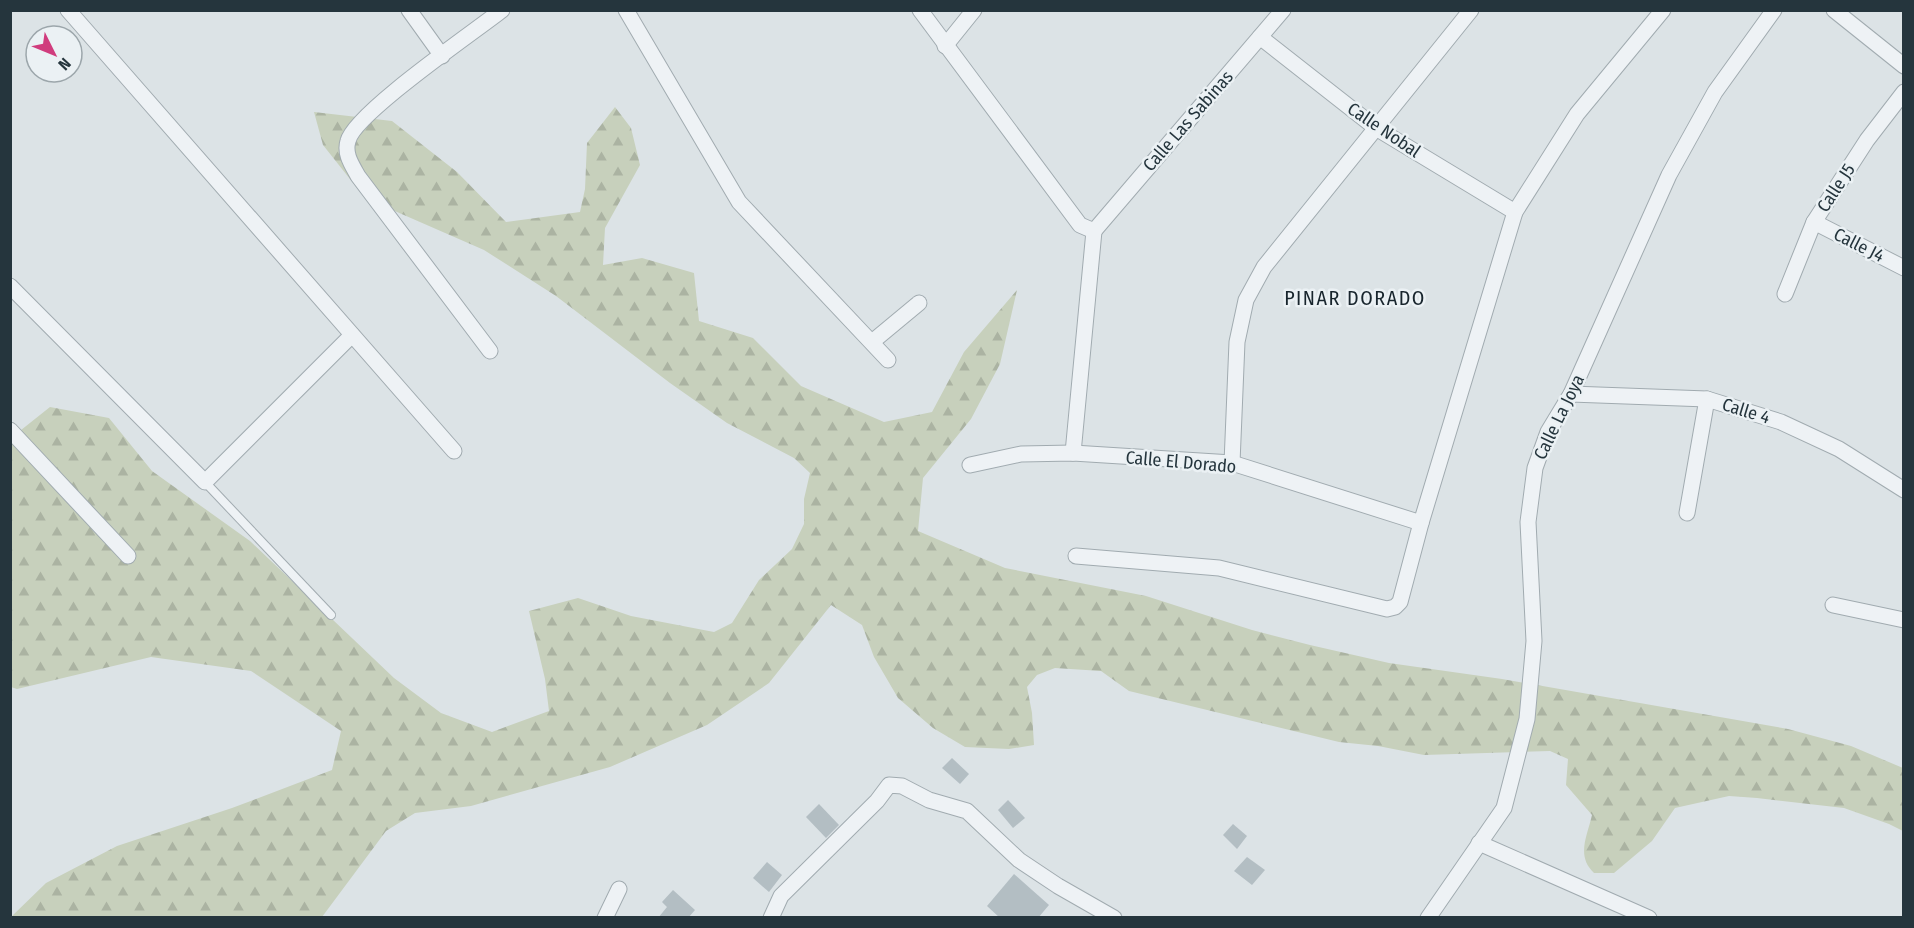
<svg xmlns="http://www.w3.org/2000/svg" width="1914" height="928" font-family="'Fira Sans Condensed',sans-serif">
	<defs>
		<pattern id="forest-firs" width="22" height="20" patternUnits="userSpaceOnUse" patternTransform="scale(1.5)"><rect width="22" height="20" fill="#c7d0bc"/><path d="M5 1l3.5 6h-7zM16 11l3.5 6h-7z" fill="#abb3a2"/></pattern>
	</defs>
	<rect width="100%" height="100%" fill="#dce3e6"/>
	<path fill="url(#forest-firs)" d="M615,107l16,21 9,37 -35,63 -2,37 39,-7 52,15 5,48 54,17 48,48 83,36 48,-10 32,-60 53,-62 -17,74 -29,55 -48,59 -5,53 87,37 141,28 106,34 58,15 79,18 113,16 286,50 63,17 52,22v63l-14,-7 -45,-16 -87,-10 -28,-2 -54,12 -23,33 -38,32h-20c-18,-17 -7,-36 -2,-58l-26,-30 2,-26 -18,-8 -126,4 -46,-9 -39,-4 -210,-51 -28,-20 -46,-3 -18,7 -10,12 5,26 2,32 -25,4 -44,-2 -32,-19 -35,-30 -24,-41 -12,-32 -31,-20 -62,78 -62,42 -97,42 -139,39 -56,7 -29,18 -64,86h-311l35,-34 71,-37 115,-38 100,-38 9,-39 -90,-60 -100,-14 -134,32 -6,-2v-249l39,-31 59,11 43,53 98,70 144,137 47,35 51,19 57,-21 -4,-32 -16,-68 49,-13 53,18 83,16 18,-9 27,-43 33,-31 12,-25v-25l6,-26 -16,-15 -67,-35 -57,-40 -114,-87 -72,-46 -119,-52 -42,-53 -9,-33 78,9 65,51 49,50 74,-10 5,-23 2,-46z"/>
	<g fill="#b3bec3">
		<path d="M952,758l17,16 -9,10 -18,-16z"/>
		<path d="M1008,800l17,18 -12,10 -15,-18z"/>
		<path d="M819,804l20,21 -13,13 -20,-21z"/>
		<path d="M1233,824l14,12 -10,13 -14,-14z"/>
		<path d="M1247,857l18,13 -13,15 -18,-14z"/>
		<path d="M767,862l15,13 -13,17 -16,-14z"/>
		<path d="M1014,874l35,31 -11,13h-38l-13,-12z"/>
		<path d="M673,890l22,20 -7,8h-30l9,-11 -5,-5z"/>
	</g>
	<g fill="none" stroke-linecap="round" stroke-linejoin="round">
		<defs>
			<path id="service" d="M205,482l126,133"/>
			<g id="minor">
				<path d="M68,10l386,441"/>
				<path d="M409,10l33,46"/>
				<path d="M626,10l113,192 149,158"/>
				<path d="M920,10l160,215 14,6"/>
				<path d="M1834,10l70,56"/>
				<path d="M1260,37l116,91 139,84"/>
				<path d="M945,46l29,-36"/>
				<path d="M1814,222l90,46"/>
				<path d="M1094,231l189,-221"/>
				<path d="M10,286l195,196 147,-147"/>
				<path d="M1785,294l29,-72 53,-82 37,-48"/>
				<path d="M872,342l47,-39"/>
				<path d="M490,351l-132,-175c-6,-11 -14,-22 -10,-35 6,-27 126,-109 154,-131"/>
				<path d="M1571,394l136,5 74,23 58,27 65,41"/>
				<path d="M10,430l118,126"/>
				<path d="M1073,453l21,-222"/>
				<path d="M1232,463l5,-121 9,-42 18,-33 207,-257"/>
				<path d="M970,465l51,-11 52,-1 159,10 189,60"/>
				<path d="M1687,513l20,-114"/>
				<path d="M1076,556l143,12 168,41 8,-2 5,-5 21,-79 94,-311 62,-98 86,-104"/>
				<path d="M1833,605l71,15"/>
				<path d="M1479,843l170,75"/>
				<path d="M605,918l14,-29"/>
				<path d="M771,918l10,-22 96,-95 12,-16 13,1 27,14 38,11 52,49 39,26 56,32"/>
				<path d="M1428,918l76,-110 23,-89 7,-78 -6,-119 7,-54 13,-36 23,-38 98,-219 46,-83 59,-82"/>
			</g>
		</defs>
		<use href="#service" stroke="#a1abb0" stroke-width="10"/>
		<use href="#minor" stroke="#a1abb0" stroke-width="17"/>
		<use href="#service" stroke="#eef2f5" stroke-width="8"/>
		<use href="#minor" stroke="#eef2f5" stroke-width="15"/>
	</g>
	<g text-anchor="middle" stroke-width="5" stroke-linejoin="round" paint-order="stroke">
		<g font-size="18" fill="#25353d" stroke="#ebf1f4">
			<text transform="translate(1188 121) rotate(-49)" y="6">Calle Las Sabinas</text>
			<text transform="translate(1384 130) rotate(34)" y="6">Calle Nobal</text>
			<text transform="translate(1836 188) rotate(-57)" y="6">Calle J5</text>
			<text transform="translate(1859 245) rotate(27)" y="6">Calle J4</text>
			<text transform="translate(1746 411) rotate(17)" y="6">Calle 4</text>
			<text transform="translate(1559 417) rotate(-64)" y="6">Calle La Joya</text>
			<text transform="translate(1181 462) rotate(5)" y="6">Calle El Dorado</text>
		</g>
		<g font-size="20" letter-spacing="1.5" fill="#18252d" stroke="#ebf1f4">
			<text x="1355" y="305">PINAR DORADO</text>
		</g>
	</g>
	<rect width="1914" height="928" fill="none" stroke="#25353d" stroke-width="24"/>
	<g transform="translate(54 54) rotate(133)"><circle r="28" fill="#ebf1f4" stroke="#9ca6ab" stroke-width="1.5"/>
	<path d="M0-4.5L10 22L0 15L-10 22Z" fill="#d03c7d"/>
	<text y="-9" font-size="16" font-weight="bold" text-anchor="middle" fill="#25353d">N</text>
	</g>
</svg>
